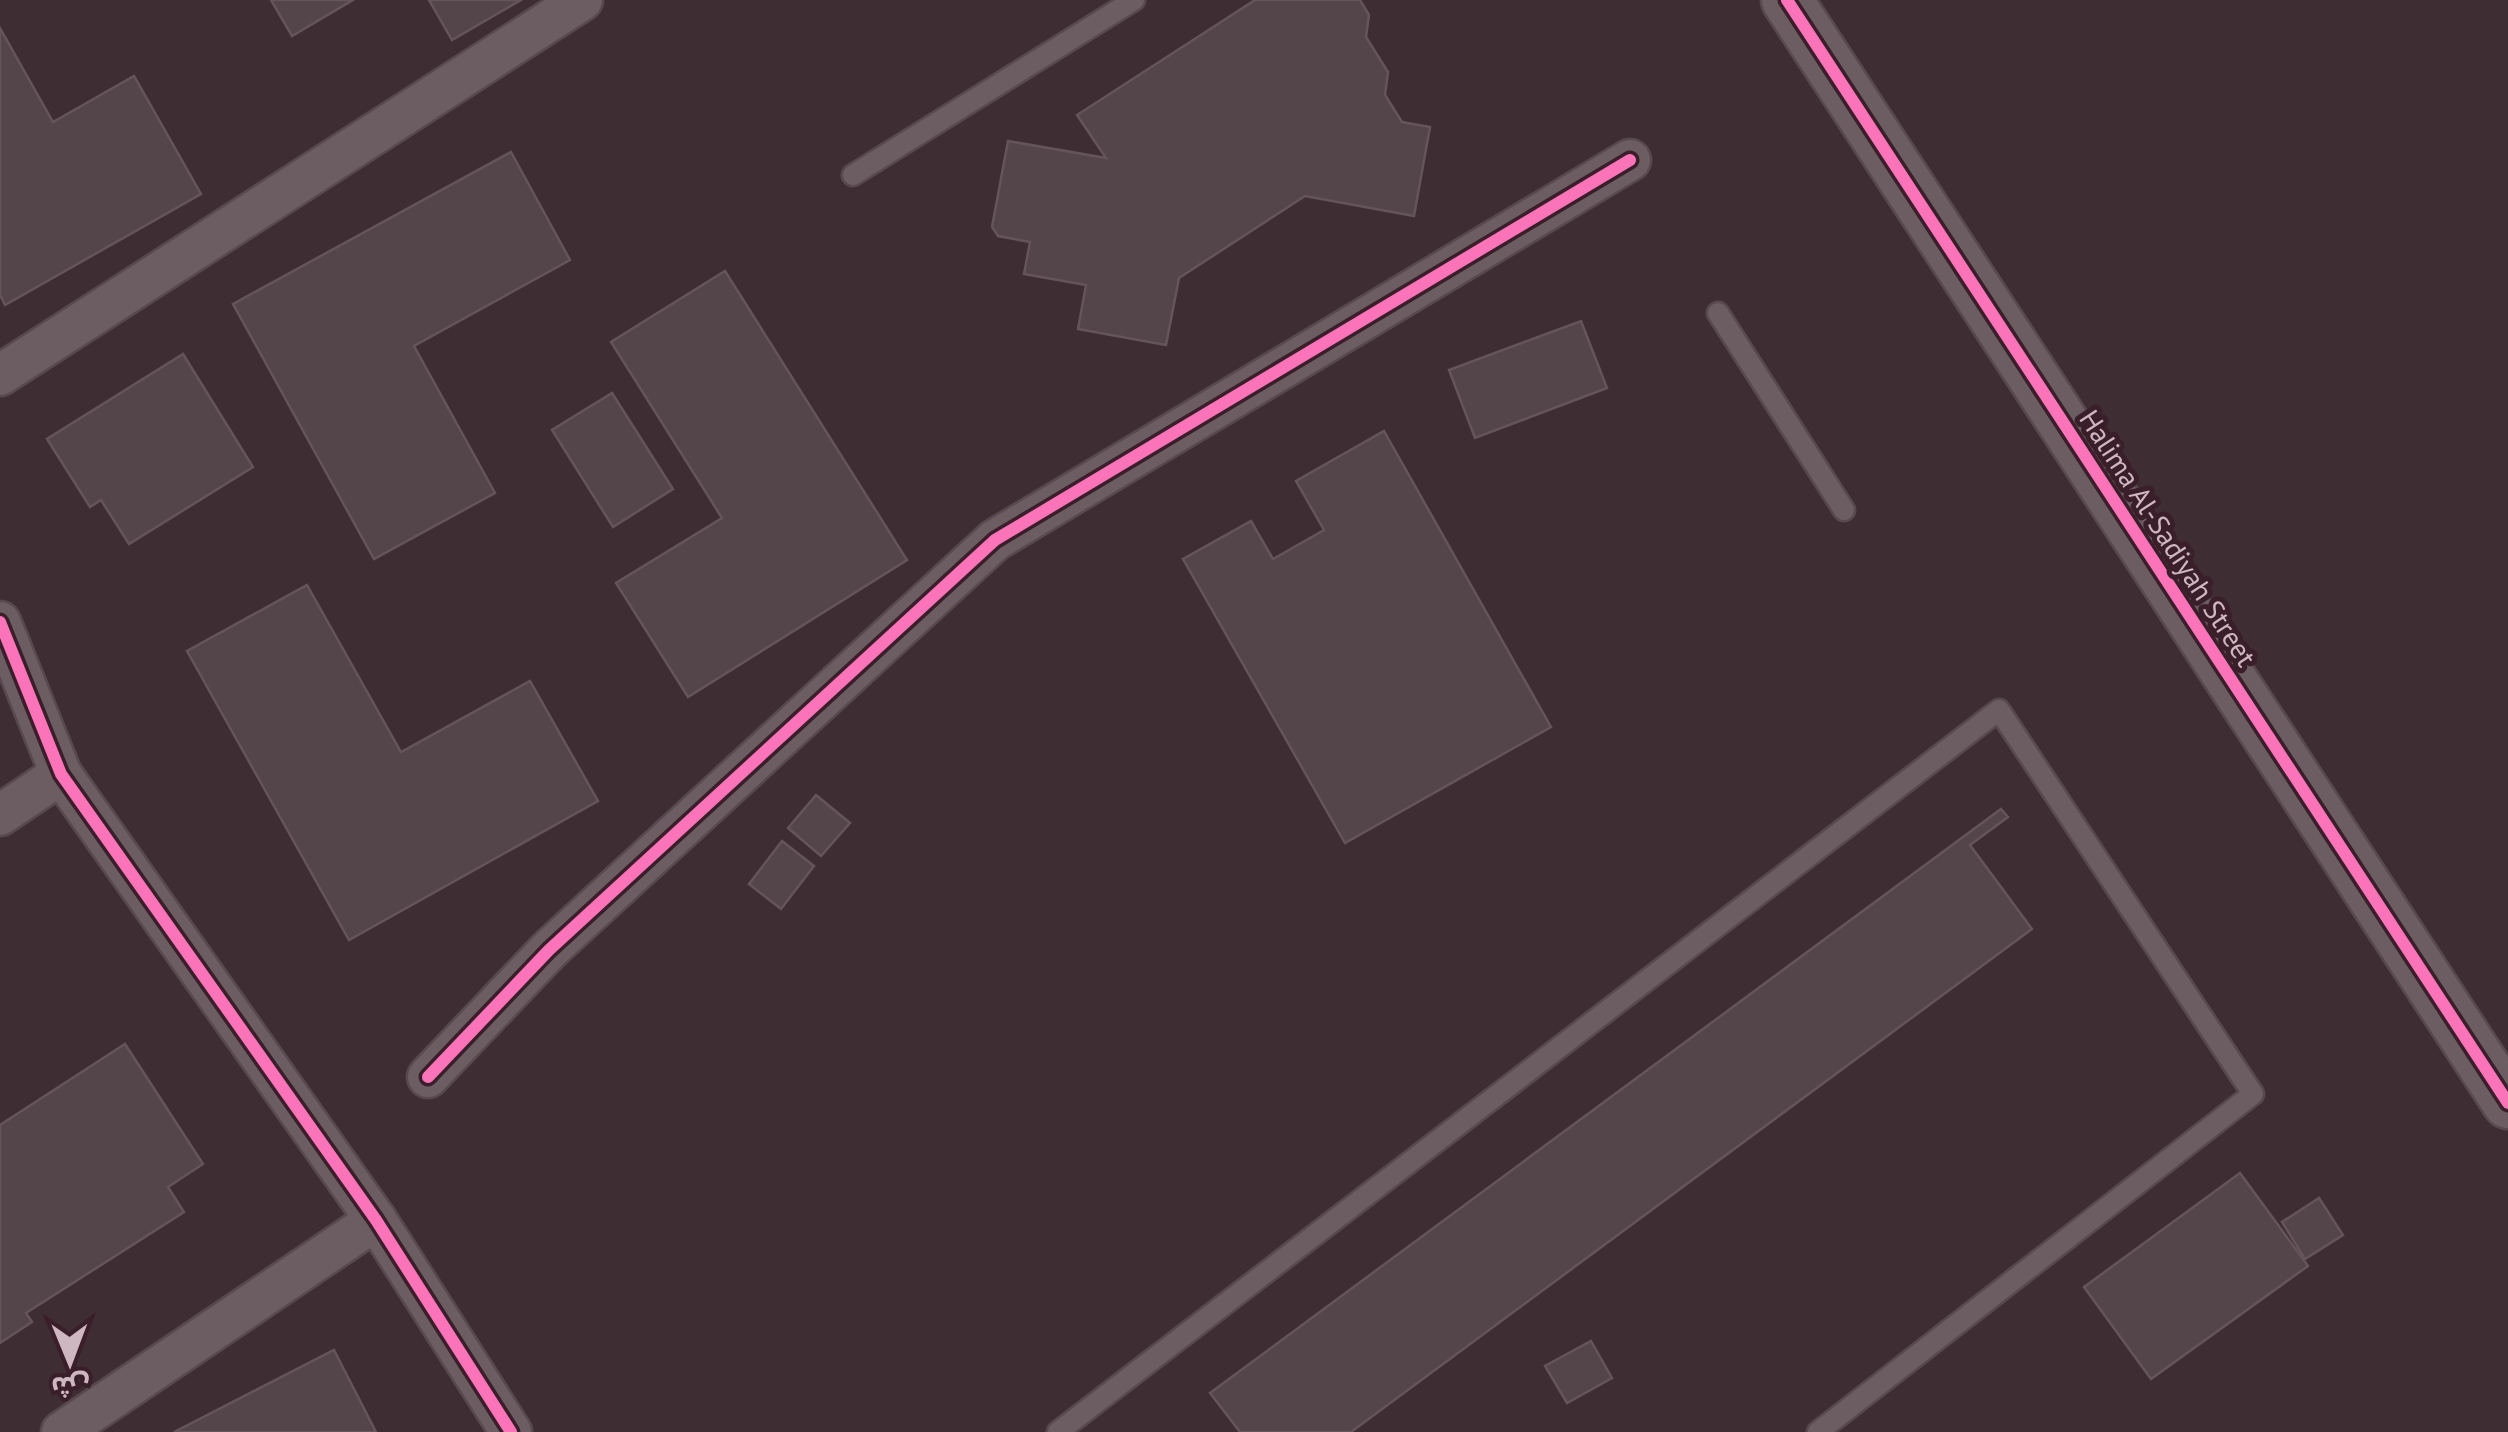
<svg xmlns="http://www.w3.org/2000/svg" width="2508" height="1432" font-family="'PT Sans','Noto Sans Arabic',sans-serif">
	<rect width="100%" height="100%" fill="#3e2d33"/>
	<g fill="#53454a" stroke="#65555b" stroke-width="2.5">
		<path d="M271,0h82l-61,36z"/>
		<path d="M429,0h92l-69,40z"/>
		<path d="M1255,0h105l9,15 -3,22 22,35 -3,23 17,27 28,5 -16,89 -109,-20 -126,82 -13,67 -88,-16 8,-44 -62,-11 6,-32 -32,-6 -6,-9 16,-86 98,17 -29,-43z"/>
		<path d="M0,28l53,94 81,-46 67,118 -196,111 -5,-10z"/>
		<path d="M511,152l59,108 -156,86 81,147 -121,66 -141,-255z"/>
		<path d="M725,271l182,289 -219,137 -72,-114 106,-65 -111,-176z"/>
		<path d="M1581,321l26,67 -132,50 -26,-68z"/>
		<path d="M183,354l70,113 -124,77 -28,-44 -11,7 -43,-68z"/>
		<path d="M612,393l61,96 -60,38 -61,-97z"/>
		<path d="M1384,431l167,296 -206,116 -162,-284 68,-38 22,38 51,-29 -28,-49z"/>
		<path d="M307,585l94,167 129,-71 68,120 -249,139 -162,-289z"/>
		<path d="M816,795l34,28 -29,33 -33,-28z"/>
		<path d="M2001,809l7,8 -38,28 62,84 -681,503h-111l-30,-39z"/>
		<path d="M782,841l32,25 -33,43 -32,-25z"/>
		<path d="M125,1044l78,120 -35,23 16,25 -158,101 6,9 -32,21v-218z"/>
		<path d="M2240,1173l68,93 -157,113 -67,-92z"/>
		<path d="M2319,1198l24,37 -38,24 -23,-37z"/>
		<path d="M1591,1341l21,37 -45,25 -22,-37z"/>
		<path d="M334,1350l42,82h-202z"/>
	</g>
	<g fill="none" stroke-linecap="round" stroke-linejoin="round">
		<defs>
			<g id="service">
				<path d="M853,175l281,-175"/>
				<path d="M1718,313l126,197"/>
				<path d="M1058,1432l941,-722 254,384 -435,338"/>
			</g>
			<g id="minor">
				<path d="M0,375l582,-375"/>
				<path d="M0,622l61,152 315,446 135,212"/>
				<path d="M0,815l61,-41"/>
				<path d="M428,1077l121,-127 446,-410 635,-380"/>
				<path d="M62,1432l314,-212"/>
			</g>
			<path id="tertiary" d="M1787,0l721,1103"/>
		</defs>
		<use href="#service" stroke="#57494e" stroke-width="25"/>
		<use href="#minor" stroke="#57494e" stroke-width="45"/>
		<use href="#tertiary" stroke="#57494e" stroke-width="55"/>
		<use href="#service" stroke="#6b5d62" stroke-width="20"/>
		<use href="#minor" stroke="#6b5d62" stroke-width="40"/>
		<use href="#tertiary" stroke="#6b5d62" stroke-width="50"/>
		<defs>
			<g id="cycleway">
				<path d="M1787,0l721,1103"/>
				<path d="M0,622l61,152 315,446 135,212"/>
				<path d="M428,1077l121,-127 446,-410 635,-380"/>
			</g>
		</defs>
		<use href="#cycleway" stroke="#3a1e29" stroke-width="19"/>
		<use href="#cycleway" stroke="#fb73b8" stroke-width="12"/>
	</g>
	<g text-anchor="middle" stroke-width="10" stroke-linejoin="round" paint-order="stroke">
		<g font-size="28" fill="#ceb7c0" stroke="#3a1e29">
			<text transform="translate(2168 538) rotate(57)" y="10">Halima Al-Sadiyah Street</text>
		</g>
	</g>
	<g transform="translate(70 1362) rotate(179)" stroke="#3a1e29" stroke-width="8" paint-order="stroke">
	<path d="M0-8L18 38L0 25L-18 38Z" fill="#ceb7c0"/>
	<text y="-15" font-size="28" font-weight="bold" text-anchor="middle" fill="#ceb7c0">ش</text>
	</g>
</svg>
